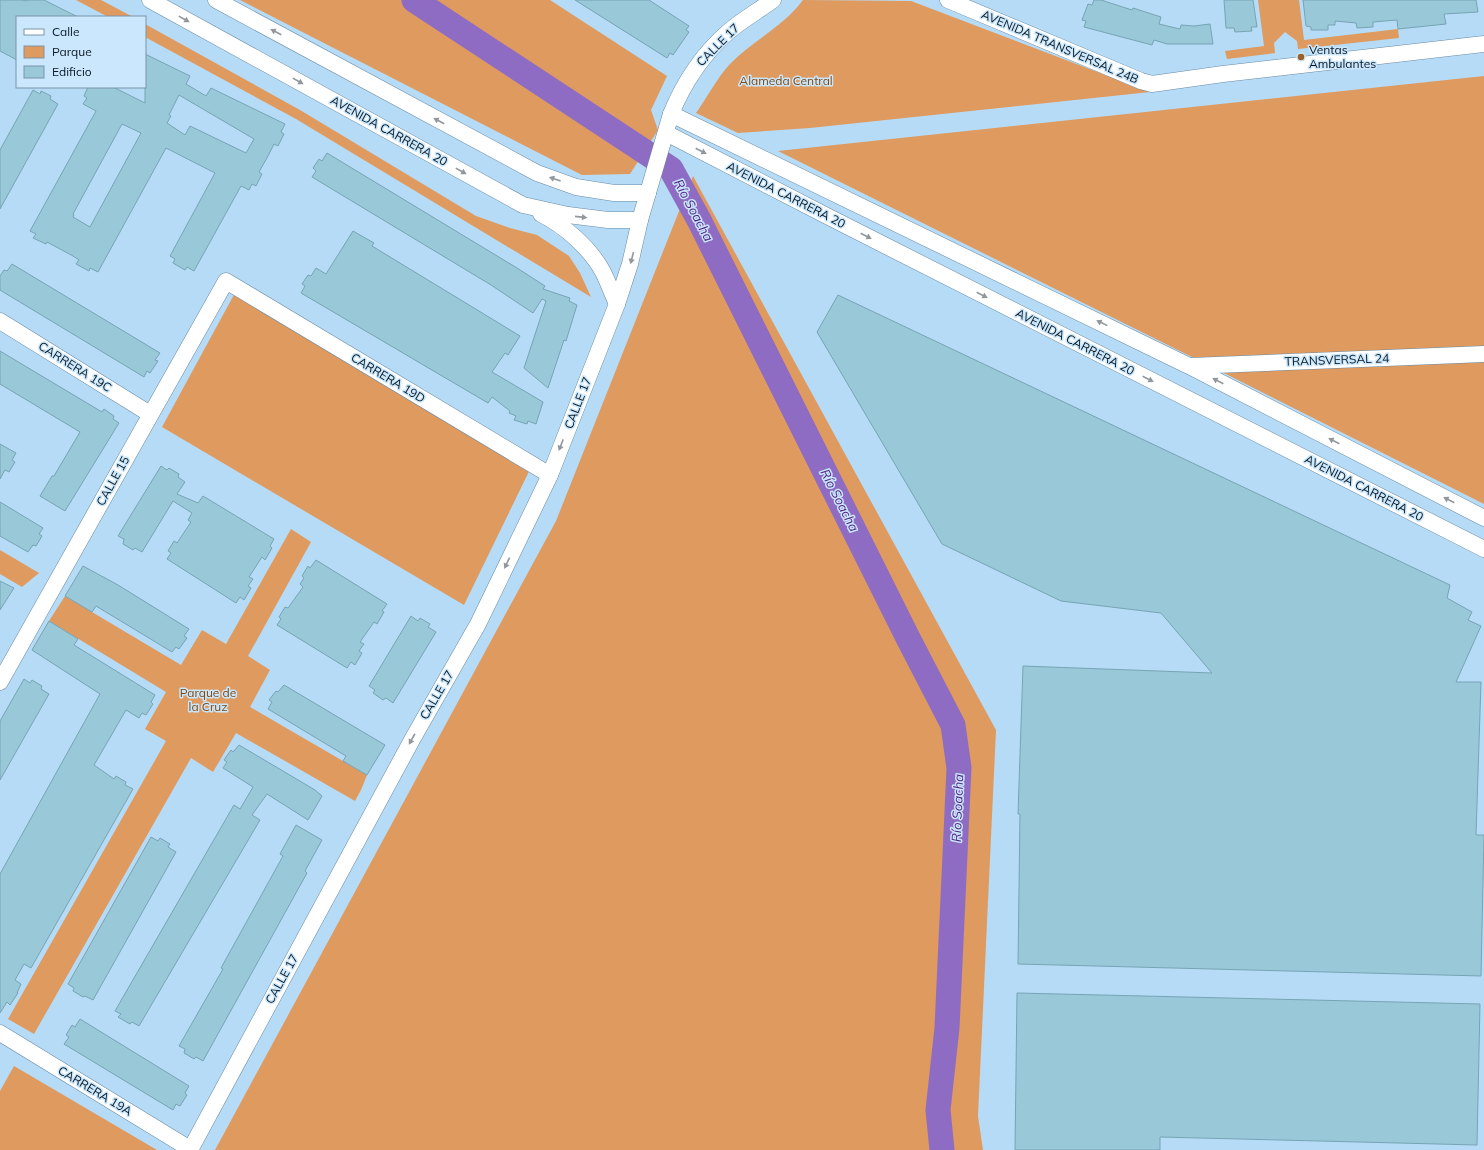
<svg xmlns="http://www.w3.org/2000/svg" width="1484" height="1150" font-family="Mulish,sans-serif">
	<rect width="100%" height="100%" fill="#b6dbf6"/>
	<g fill="#df9a5f">
		<path d="M76,0h25l32,17h-25z"/>
		<path d="M240,0h310l117,76 -16,34 7,20 -28,44 -48,1z"/>
		<path d="M803,0l108,1 239,91 -340,36 -72,5 -42,-20c10,-14 22,-36 33,-48 23,-24 54,-38 74,-65z"/>
		<path d="M1258,0h41l5,40 94,-11 1,9 -101,11 -1,-8 -12,-9 -11,11 1,10 -48,6 -2,-8 39,-5z"/>
		<path d="M145,24l155,86 176,106 34,12 27,7 32,21 11,17 11,24 -295,-178 -151,-82z"/>
		<path d="M1484,76v428l-276,-139 -430,-214z"/>
		<path d="M693,176l303,554 -18,386 5,34h-768l341,-629z"/>
		<path d="M236,291l300,166 -72,148 -302,-178z"/>
		<path d="M291,529l20,13 -63,114 22,14 -20,37 117,68 -6,15 -6,11 -119,-68 -23,39 -22,-14 -157,276 -26,-15 158,-278 -21,-12 21,-37 -117,-71 16,-25 116,69 21,-35 24,14z"/>
		<path d="M0,550l39,23 -17,14 -22,-13z"/>
		<path d="M14,1066l143,84h-157v-59z"/>
	</g>
	<g fill="none" stroke-linecap="round" stroke-linejoin="round">
		<path stroke="#8e6cc3" stroke-width="25" d="M414,0l257,169 28,51 210,420 44,85 6,43 -12,260 -9,82 4,40"/>
	</g>
	<g fill="#99c8d8" stroke="#77a4b4" fill-rule="evenodd">
		<path d="M0,0h22l5,1 1,-1h16l34,17h-61v43l-17,-9z"/>
		<path d="M575,0h74l40,26 -3,4 3,2 -16,23 -3,-2 -3,5z"/>
		<path d="M1094,0h7l31,10 1,-2 28,9 -2,7 21,5 1,-4 13,1 16,-2 3,20h-46l-13,-4 -2,5 -68,-18 2,-6 -4,-1 6,-16 4,1z"/>
		<path d="M1224,0h29l4,27h-6l1,4 -17,1 -1,-4h-8z"/>
		<path d="M1303,0h173l2,12 -34,2 2,10 -48,5 -1,-9 -24,2v5l-16,1 -1,-5 -21,-2v4h-7v5h-17v-3l-5,-1z"/>
		<path d="M145,54l45,22 -4,8 20,12 5,-8 74,36 -4,8 3,2 -6,12 -4,-2 -6,12 -9,16 3,2 -6,12 -4,-2 -3,6 -8,-4 -47,85 -7,-4 -2,3 -12,-7 2,-4 -5,-3 45,-83 -49,-25 -68,124 -8,-4 -1,3 -13,-7 3,-4 -6,-4 -26,-14 -1,2 -13,-6 3,-4 -6,-3 66,-120 -13,-7 4,-6 -3,-2 4,-9h25l32,16zM179,95l75,44 -8,14 -56,-27 -5,9 -18,-12 4,-7 -2,-1zM122,124l19,9 -51,94 -17,-10 1,-2 -1,-1z"/>
		<path d="M33,90l7,4 1,-3 10,5 -1,3 8,5 -58,105v-59z"/>
		<path d="M327,153l190,115 28,18 -2,3 27,9 -1,3 8,4 -11,36 -2,-1 -16,48 -24,-20 22,-67 -4,-2 -9,14 -42,-28 -179,-108 4,-6 -3,-3 6,-9 3,2z"/>
		<path d="M353,231l21,12 -2,3 148,90 -12,19 -3,-2 -13,19 51,30 -7,22 -8,-3 -1,3 -13,-4 2,-4 -7,-3 1,-2 -18,-14 -4,6 -187,-110 4,-7 -3,-2 6,-9 3,1 5,-8 10,6z"/>
		<path d="M12,264l148,89 -5,7 3,1 -8,12 -3,-2 -3,6 -144,-87v-14l4,-6 3,1z"/>
		<path d="M838,295l612,290 -3,13 25,14 -4,8 13,6 -25,56h25l-5,153h8l-3,141 -463,-12 2,-150h-2l5,-148 189,7 -51,-60 -100,-12 -119,-57 -125,-212z"/>
		<path d="M0,351l102,61 2,-3 10,7 -1,3 6,4 -54,88 -25,-15 12,-20h2l26,-44 -80,-48z"/>
		<path d="M0,444l16,9 -4,7 3,2 -6,10 -4,-2 -5,9z"/>
		<path d="M161,466l6,4 2,-2 10,6 -1,3 7,5 -8,12 21,9 5,-7 71,43 -4,7 2,2 -7,12 -3,-3 -13,20 4,2 -5,7 3,2 -7,12 -4,-3 -4,6 -69,-44 4,-6 -3,-2 6,-10 3,2 14,-21 -3,-2 4,-7 -19,-12 -31,51 -7,-4 -2,2 -10,-6 1,-5 -6,-3z"/>
		<path d="M0,502l43,26 -4,6 3,2 -6,10 -3,-1 -5,7 -28,-16z"/>
		<path d="M316,560l71,44 -5,7 2,1 -7,12 -3,-2 -14,20 4,2 -5,7 3,2 -7,12 -4,-3 -4,6 -70,-43 4,-6 -2,-2 6,-10 3,1 15,-21 -3,-3 4,-6 -2,-2 6,-10 2,2z"/>
		<path d="M83,566l35,19 71,44 -5,7 3,2 -8,11 -3,-2 -4,5 -76,-46 -4,6 -27,-16z"/>
		<path d="M0,581l14,7 -14,22z"/>
		<path d="M411,616l7,5 2,-3 10,6 -2,3 8,5 -43,71 -7,-5 -3,2 -10,-7 2,-3 -6,-4z"/>
		<path d="M49,621l29,18 -4,6 81,50 -4,7 2,2 -7,11 -4,-2 -3,5 -13,-8 -29,50 -3,5 20,14 2,-3 10,6 -1,3 8,4 -102,179 -7,-4 -9,16 6,4 -4,9h1l-8,12 -3,-3 -7,11v-139l100,-180 -68,-44z"/>
		<path d="M24,679l6,4 2,-3 10,6 -1,3 8,5 -49,86v-59z"/>
		<path d="M284,685l101,60 -18,30 -24,-14 3,-5 -78,-47 4,-7 -3,-2 7,-9 2,1z"/>
		<path d="M239,745l76,45 7,6 -14,24 -41,-26 -15,21 8,5 -121,206 -7,-4 -2,2 -12,-7 3,-3 -6,-3 119,-206 6,4 13,-22 -30,-19 4,-6 -3,-2 7,-10 2,2z"/>
		<path d="M296,825l26,15 -17,31 2,2 -104,188 -7,-4 -2,2 -10,-6 1,-4 -6,-3 44,-77 -2,-1 62,-112 -3,-2z"/>
		<path d="M151,837l7,4 2,-3 10,6 -2,3 8,5 -83,148 -8,-4 -2,1 -10,-6 1,-3 -6,-4z"/>
		<path d="M1017,993l463,11 -3,141 -317,-8v13h-145z"/>
		<path d="M80,1019l109,67 -4,7 2,2 -7,11 -4,-2 -3,6 -109,-66 5,-7 -3,-2 6,-10 3,2z"/>
	</g>
	<g fill="none" stroke-linecap="round" stroke-linejoin="round">
		<defs>
			<g id="minor">
				<path d="M150,0l373,205 45,10 40,5h32"/>
				<path d="M216,0l321,173 39,14 38,6h34"/>
				<path d="M948,0l193,81 11,3 71,-10 261,-30"/>
				<path d="M671,114l518,252 295,152"/>
				<path d="M666,133l159,82 659,334"/>
				<path d="M541,214c24,12 49,34 62,58 5,10 9,21 14,32"/>
				<path d="M0,321l150,93"/>
				<path d="M1190,366l294,-12"/>
				<path d="M0,682l226,-401 324,194"/>
				<path d="M0,1033l190,116"/>
				<path d="M190,1150l223,-412 65,-114 72,-149 67,-171 13,-40 10,-44 31,-106c13,-32 31,-59 57,-82 14,-12 30,-21 45,-32"/>
			</g>
		</defs>
		<use href="#minor" stroke="#698ba4" stroke-width="17"/>
		<use href="#minor" stroke="#fff" stroke-width="16"/>
	</g>
	<defs><path id="oneway-solid" d="M-6-.8H1V-3.2L6.5 0L1 3.2V.8H-6Z"/></defs>
	<g fill="#91979b">
		<use href="#oneway-solid" transform="translate(184 19) rotate(29)"/>
		<use href="#oneway-solid" transform="translate(276 32) rotate(-152)"/>
		<use href="#oneway-solid" transform="translate(298 81) rotate(29)"/>
		<use href="#oneway-solid" transform="translate(439 121) rotate(-152)"/>
		<use href="#oneway-solid" transform="translate(701 151) rotate(27)"/>
		<use href="#oneway-solid" transform="translate(461 171) rotate(29)"/>
		<use href="#oneway-solid" transform="translate(555 179) rotate(-161)"/>
		<use href="#oneway-solid" transform="translate(581 217) rotate(6)"/>
		<use href="#oneway-solid" transform="translate(866 236) rotate(27)"/>
		<use href="#oneway-solid" transform="translate(632 258) rotate(104)"/>
		<use href="#oneway-solid" transform="translate(982 295) rotate(27)"/>
		<use href="#oneway-solid" transform="translate(1102 323) rotate(-154)"/>
		<use href="#oneway-solid" transform="translate(1148 379) rotate(27)"/>
		<use href="#oneway-solid" transform="translate(1218 381) rotate(-153)"/>
		<use href="#oneway-solid" transform="translate(1334 441) rotate(-153)"/>
		<use href="#oneway-solid" transform="translate(561 445) rotate(111)"/>
		<use href="#oneway-solid" transform="translate(1449 500) rotate(-153)"/>
		<use href="#oneway-solid" transform="translate(507 563) rotate(115)"/>
		<use href="#oneway-solid" transform="translate(412 739) rotate(119)"/>
	</g>
	<circle fill="#9d6025" stroke="#cae7fd" stroke-width="1.5" cx="1301" cy="57" r="4"/>
	<g text-anchor="middle" stroke-width="3" stroke-linejoin="round" paint-order="stroke">
		<g font-size="12" fill="#0a1821" stroke="#cae7fd">
			<text transform="translate(718 45) rotate(-45)" y="4">CALLE 17</text>
			<text transform="translate(1060 47) rotate(23)" y="4">AVENIDA TRANSVERSAL 24B</text>
			<text transform="translate(389 131) rotate(29)" y="4">AVENIDA CARRERA 20</text>
			<text transform="translate(786 195) rotate(27)" y="4">AVENIDA CARRERA 20</text>
			<text transform="translate(1075 342) rotate(27)" y="4">AVENIDA CARRERA 20</text>
			<text transform="translate(1337 360) rotate(-2)" y="4">TRANSVERSAL 24</text>
			<text transform="translate(75 367) rotate(32)" y="4">CARRERA 19C</text>
			<text transform="translate(388 378) rotate(31)" y="4">CARRERA 19D</text>
			<text transform="translate(578 403) rotate(-69)" y="4">CALLE 17</text>
			<text transform="translate(113 481) rotate(-61)" y="4">CALLE 15</text>
			<text transform="translate(1364 488) rotate(27)" y="4">AVENIDA CARRERA 20</text>
			<text transform="translate(437 695) rotate(-60)" y="4">CALLE 17</text>
			<text transform="translate(282 979) rotate(-61)" y="4">CALLE 17</text>
			<text transform="translate(95 1091) rotate(31)" y="4">CARRERA 19A</text>
		</g>
		<g font-size="12" fill="#0a1821" stroke="#cae7fd" text-anchor="start">
			<text x="1309" y="54">Ventas<tspan x="1309" dy="14">Ambulantes</tspan></text>
		</g>
		<g font-size="12" fill="#7d4811" stroke="#cae7fd">
			<text x="786" y="85">Alameda Central</text>
			<text x="208" y="697">Parque de<tspan x="208" dy="14">la Cruz</tspan></text>
		</g>
		<g font-size="13" font-style="italic" fill="#4f1c85" stroke="#cae7fd">
			<text transform="translate(694 210) rotate(62)" y="5">Río Soacha</text>
			<text transform="translate(840 500) rotate(63)" y="5">Río Soacha</text>
			<text transform="translate(957 808) rotate(-88)" y="5">Río Soacha</text>
		</g>
	</g>
	<rect x="16" y="16" width="130" height="72" fill="#cae7fd" stroke="#7d94a5"/>
	<rect x="24" y="29" width="20" height="6" fill="#ffffff" stroke="#7d94a5"/>
	<text x="52" y="36" font-size="12" fill="#0a1821">Calle</text>
	<rect x="24" y="46" width="20" height="12" fill="#df9a5f" stroke="#7d94a5"/>
	<text x="52" y="56" font-size="12" fill="#0a1821">Parque</text>
	<rect x="24" y="66" width="20" height="12" fill="#99c8d8" stroke="#7d94a5"/>
	<text x="52" y="76" font-size="12" fill="#0a1821">Edificio</text>
</svg>
